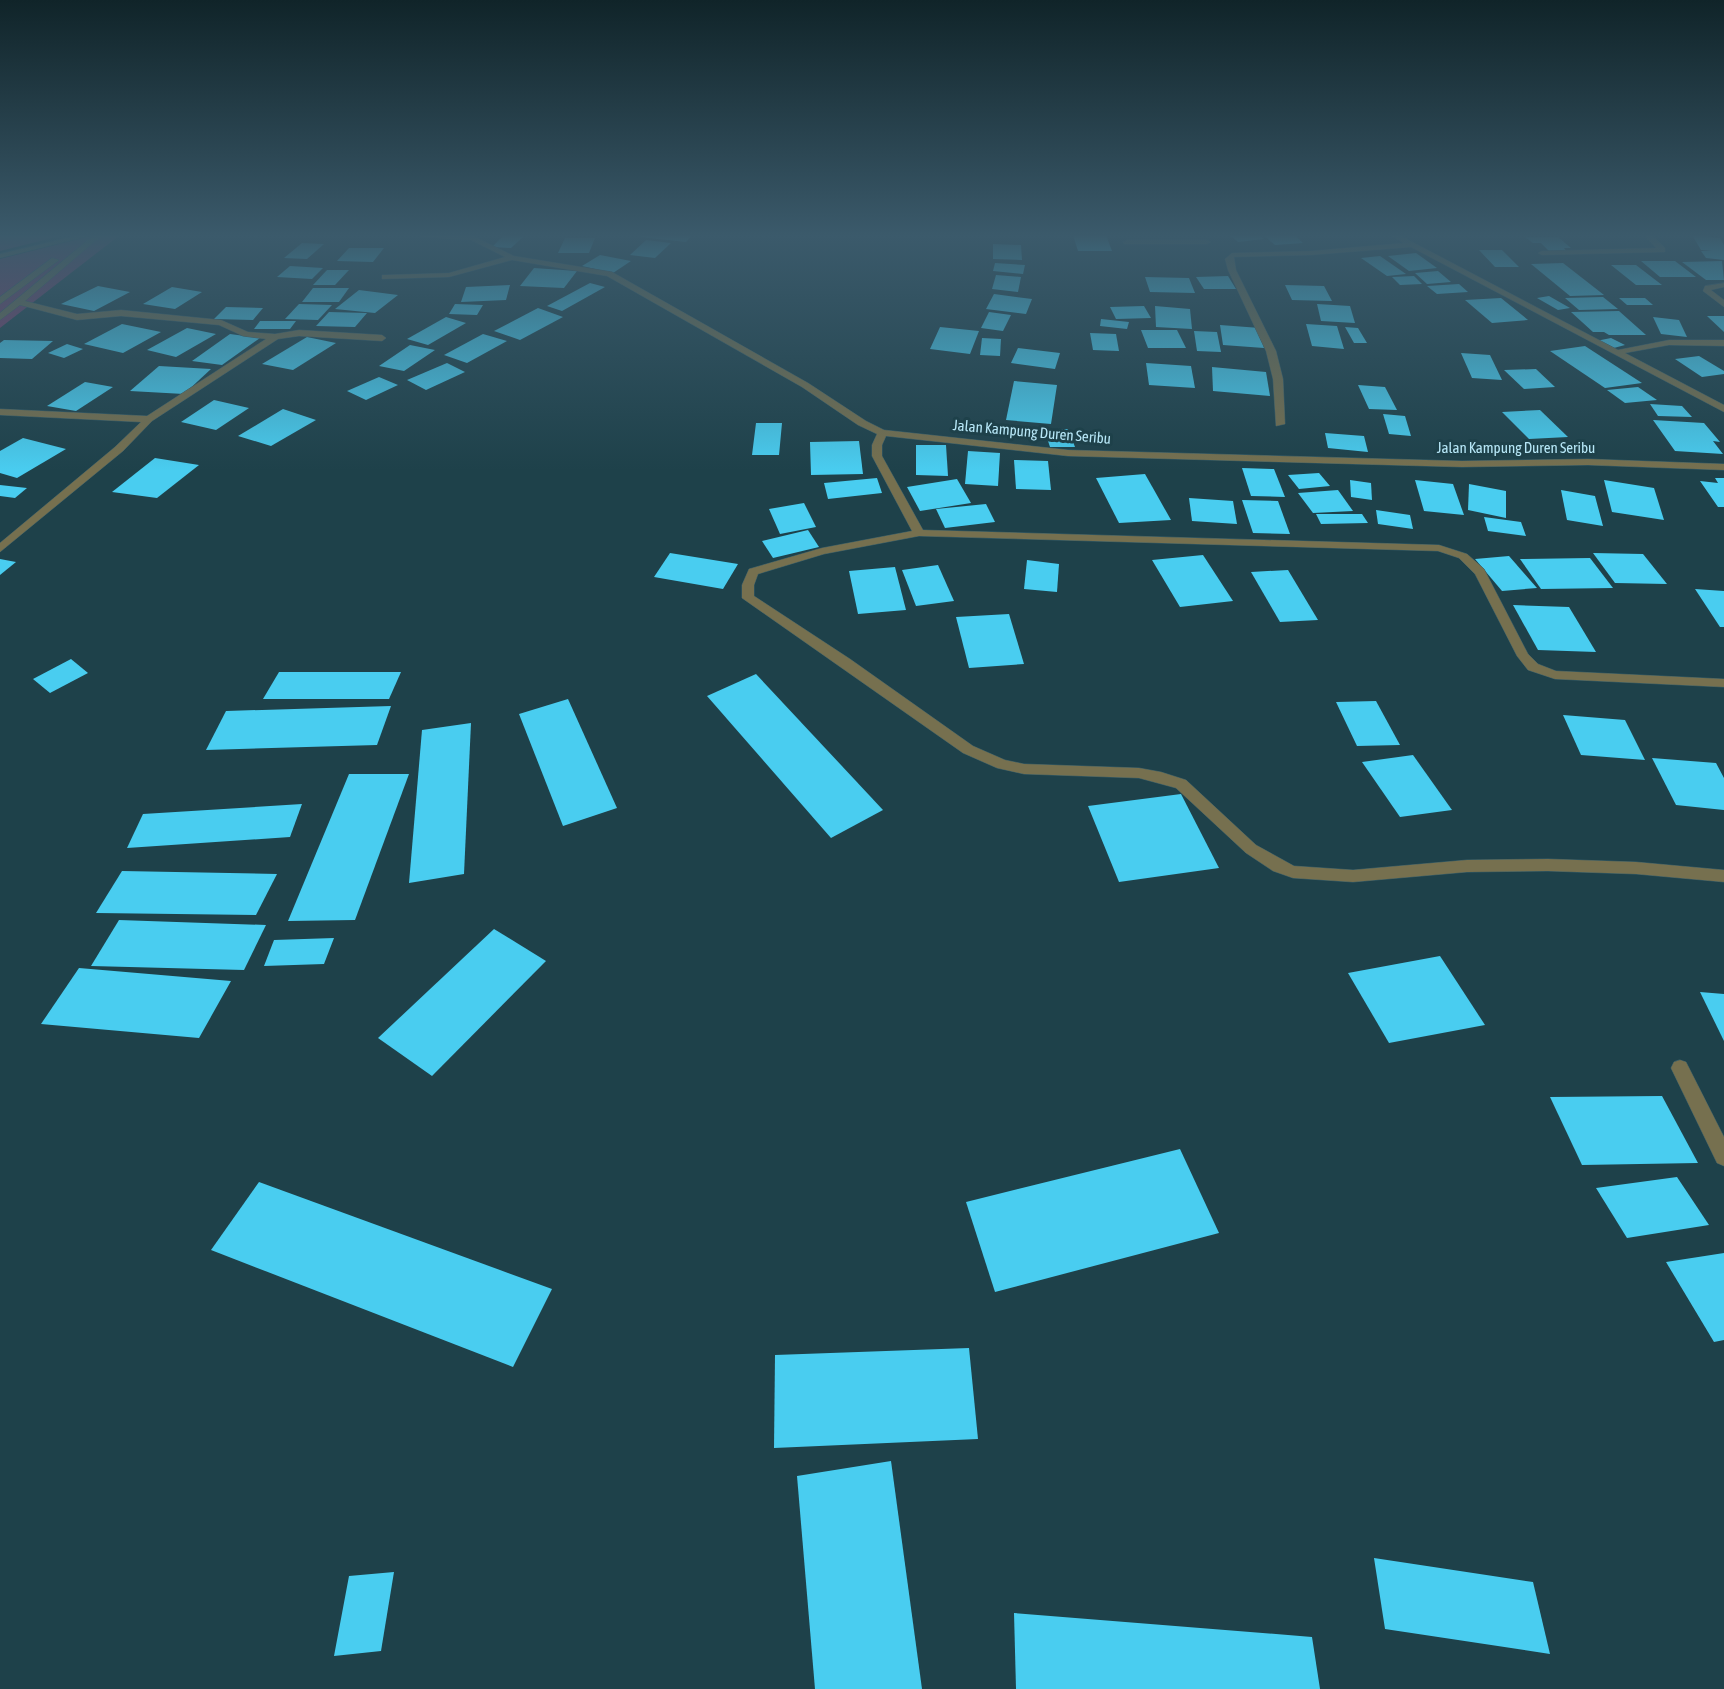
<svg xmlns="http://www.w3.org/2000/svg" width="1724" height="1689" font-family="'Asap Condensed',sans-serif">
	<rect width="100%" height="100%" fill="#1e414a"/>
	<g fill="#7f3e6d">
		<path d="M0,235h64l-64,16z"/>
		<path d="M95,235h25l-120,93v-69z"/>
	</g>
	<g fill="#49cdf0">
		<path d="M504,235l19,2 -12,11 -19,-1z"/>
		<path d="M642,235h50l-6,7 -46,-5z"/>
		<path d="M1073,235h33l6,16h-34z"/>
		<path d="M1259,235l5,4 -26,3 -7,-6z"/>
		<path d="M1263,235h31l9,8 -28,2z"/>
		<path d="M1692,235l28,3 4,7v15l-18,-2 -5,-7h11l-11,-1z"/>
		<path d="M1525,237h33l13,11h-7l3,4h-17l-9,-9h-8z"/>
		<path d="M565,238h30l-6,15h-31z"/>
		<path d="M646,240l25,3 -16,15 -25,-3z"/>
		<path d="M302,243l22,1 -17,15 -23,-1z"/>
		<path d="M993,244l28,1 1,15 -29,-1z"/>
		<path d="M349,248h35l-11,14 -36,-1z"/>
		<path d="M1479,250h23l17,17h-24z"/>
		<path d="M1416,253l21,15 -28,3 -21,-15z"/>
		<path d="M600,255l31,6 -18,12 -31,-7z"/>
		<path d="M1380,256l26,18 -19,2 -26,-18z"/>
		<path d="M1641,261h34l21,16h-36z"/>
		<path d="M1722,261l2,19h-18l-24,-18z"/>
		<path d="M995,263l30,2 -2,9 -30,-3z"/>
		<path d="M1563,263l41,32 -34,1 -39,-32z"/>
		<path d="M1611,265h25l26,20h-26z"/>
		<path d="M290,266l33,2 -11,11 -35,-2z"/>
		<path d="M534,268l43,3 -13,17 -44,-2z"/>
		<path d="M327,270h22l-14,15h-22z"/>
		<path d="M1438,271l13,11 -24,2 -12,-11z"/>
		<path d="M996,275l25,2 -3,15 -26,-3z"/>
		<path d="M1228,276l8,13h-32l-8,-12z"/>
		<path d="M1414,276l8,8 -22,1 -8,-8z"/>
		<path d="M1145,277l44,1 6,15 -45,-1z"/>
		<path d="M590,283l15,4 -43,24 -15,-5z"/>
		<path d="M1459,284l9,8 -31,2 -10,-8z"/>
		<path d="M510,285l-4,15 -45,2 5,-15z"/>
		<path d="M1285,285l39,1 8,15 -40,-1z"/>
		<path d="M98,286l32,6 -36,19 -33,-7z"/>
		<path d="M172,287l30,5 -27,17 -32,-5z"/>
		<path d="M313,288h36l-10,14h-37z"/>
		<path d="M359,290l39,5 -23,18 -40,-4z"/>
		<path d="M994,294l38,5 -6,15 -40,-5z"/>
		<path d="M1549,296l21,12 -12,2 -21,-12z"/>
		<path d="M1603,297l15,12 -39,1 -14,-12z"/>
		<path d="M1501,298l27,22 -36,3 -27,-23z"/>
		<path d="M1619,298h26l8,7h-26z"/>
		<path d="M299,304l33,1 -14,15 -33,-1z"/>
		<path d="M455,304l28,1 -6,10 -28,-1z"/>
		<path d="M1317,304l33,2 5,17 -34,-2z"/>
		<path d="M1144,306l7,12 -35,1 -6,-12z"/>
		<path d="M1155,306l35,3 2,20 -36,-2z"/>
		<path d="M226,307l37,1 -10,12 -39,-1z"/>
		<path d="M538,308l25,9 -43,23 -26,-9z"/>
		<path d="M1619,311l27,24h-37l-5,-3h-11l-22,-20z"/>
		<path d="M329,312l38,1 -12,14 -39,-1z"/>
		<path d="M989,312l22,3 -8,16 -22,-3z"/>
		<path d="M1707,316h17v16z"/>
		<path d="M446,317l20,6 -38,22 -21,-6z"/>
		<path d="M1653,317l26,3 8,17 -26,-3z"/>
		<path d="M1101,319l28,3 -2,7 -27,-3z"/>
		<path d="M260,321h36l-6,8h-36z"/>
		<path d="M122,324l39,8 -38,21 -39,-9z"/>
		<path d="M1306,324l31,2 7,23 -32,-3z"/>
		<path d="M1220,325l40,3 4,20 -41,-3z"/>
		<path d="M940,327l39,4 -9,23 -40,-5z"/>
		<path d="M1345,327l13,1 9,15h-13z"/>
		<path d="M187,328l29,6 -40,23 -29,-7z"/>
		<path d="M1141,330h36l9,18h-38z"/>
		<path d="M1194,331l23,1 4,20 -24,-1z"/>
		<path d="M1090,333l26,1 3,17 -26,-1z"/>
		<path d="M230,334l30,4 -38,27 -30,-4z"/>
		<path d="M483,334l24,7 -40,22 -23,-8z"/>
		<path d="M307,337l29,6 -43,27 -31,-6z"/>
		<path d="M982,338l19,1 -1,17 -20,-1z"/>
		<path d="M1611,338l14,7 -15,4 -14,-8z"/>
		<path d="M4,340l49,1 -21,18 -32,-1v-15z"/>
		<path d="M67,344l16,5 -19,9 -16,-5z"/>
		<path d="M410,345l25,5 -31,21 -25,-5z"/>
		<path d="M1585,346l57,37 -37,5 -55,-37z"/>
		<path d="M1018,348l42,5 -5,16 -44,-6z"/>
		<path d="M1461,353l29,2 12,25 -30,-2z"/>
		<path d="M1699,356l25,15v3l-22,3 -27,-18z"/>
		<path d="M447,363l18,9 -39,18 -19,-10z"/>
		<path d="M1146,363l45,3 4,22 -46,-3z"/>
		<path d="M159,366l52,3 -27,25 -54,-3z"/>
		<path d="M1212,367l54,5 4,24 -57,-5z"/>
		<path d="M1536,369l19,18 -31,2 -20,-19z"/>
		<path d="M379,377l19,8 -32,15 -19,-9z"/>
		<path d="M1014,381l43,4 -6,39 -45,-4z"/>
		<path d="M85,382l28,5 -37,24 -29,-5z"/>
		<path d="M1358,385l27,2 12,23 -28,-1z"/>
		<path d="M1638,387l19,13 -32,3 -18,-13z"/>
		<path d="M214,400l35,8 -33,22 -35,-8z"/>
		<path d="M1650,404l32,2 10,11 -34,-1z"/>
		<path d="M283,409l33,11 -45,26 -33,-10z"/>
		<path d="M1540,410l28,27 -39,2 -27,-27z"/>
		<path d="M1383,414l22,2 6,20 -22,-2z"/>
		<path d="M1653,420l51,3 16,19 -7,-1 10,13 -48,-3z"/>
		<path d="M756,423h26l-3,32h-27z"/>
		<path d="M1044,429h24l7,18h-25z"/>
		<path d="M1325,433l39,3 4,16 -40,-4z"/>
		<path d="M23,438l43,11 -49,29 -17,-5v-22z"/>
		<path d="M859,441l4,33 -52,1 -1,-33z"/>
		<path d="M916,445h30l2,31 -32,-1z"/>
		<path d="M968,451l32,2 -2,33 -33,-2z"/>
		<path d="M155,458l44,7 -42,33 -45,-6z"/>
		<path d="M1014,460l34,1 3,29 -35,-1z"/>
		<path d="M1242,468l32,1 11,28 -34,-1z"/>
		<path d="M1319,473l11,13 -31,3 -11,-14z"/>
		<path d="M1145,474l26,46 -52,3 -23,-45z"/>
		<path d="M877,478l5,15 -54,6 -4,-16z"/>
		<path d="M1715,478h9v29h-6l-18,-26 18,2z"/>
		<path d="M957,479l14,24 -51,8 -13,-24z"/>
		<path d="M1350,480l21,3 1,17 -21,-3z"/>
		<path d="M1415,480l38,4 11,31 -40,-4z"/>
		<path d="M1604,480l50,8 10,32 -52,-8z"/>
		<path d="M1469,484l37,7v27l-38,-8z"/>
		<path d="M0,485l27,3 -12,10 -15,-2z"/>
		<path d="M1338,490l15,21 -40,2 -15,-20z"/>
		<path d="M1561,490l34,6 8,30 -36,-6z"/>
		<path d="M1189,498l44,3 4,23 -45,-3z"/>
		<path d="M1242,500l36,1 12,33 -37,-1z"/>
		<path d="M804,503l12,24 -36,7 -11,-25z"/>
		<path d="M986,504l9,18 -50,6 -9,-19z"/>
		<path d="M1376,510l34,5 3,14 -35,-5z"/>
		<path d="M1316,514h46l6,9 -47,1z"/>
		<path d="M1484,517l37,5 5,14 -38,-5z"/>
		<path d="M808,530l11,17 -46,11 -11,-17z"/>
		<path d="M670,553l68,11 -15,25 -69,-12z"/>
		<path d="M1593,553l50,1 24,30 -52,-1z"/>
		<path d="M1203,555l30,46 -53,6 -28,-47z"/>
		<path d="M1509,556l28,32 -35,3 -27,-32z"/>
		<path d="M1590,558l23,30 -72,1 -21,-30z"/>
		<path d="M0,559l16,3 -16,13z"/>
		<path d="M1027,560l32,4 -2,28 -33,-3z"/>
		<path d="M938,565l16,36 -38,5 -14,-36z"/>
		<path d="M895,567l11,43 -48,4 -9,-43z"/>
		<path d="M1288,570l30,50 -38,2 -29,-50z"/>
		<path d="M1695,589l29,2v36h-4z"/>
		<path d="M1513,605l56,2 27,45 -58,-2z"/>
		<path d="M1009,614l15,50 -55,4 -13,-51z"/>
		<path d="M71,659l17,14 -38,20 -17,-14z"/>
		<path d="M279,672h122l-12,27h-126z"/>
		<path d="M756,674l127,136 -52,28 -124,-142z"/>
		<path d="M568,699l49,109 -54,18 -44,-112z"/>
		<path d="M1376,701l24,44 -43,1 -21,-44z"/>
		<path d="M391,706l-14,39 -171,5 20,-39z"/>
		<path d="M1563,715l62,5 20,40 -64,-5z"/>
		<path d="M471,723l-7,151 -55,9 13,-153z"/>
		<path d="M1413,755l39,55 -52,7 -38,-55z"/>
		<path d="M1652,758l64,5 8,15v32l-48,-5z"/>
		<path d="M349,774h60l-54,146 -67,1z"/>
		<path d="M1181,794l38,74 -100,14 -31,-76z"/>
		<path d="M302,804l-12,33 -163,11 16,-34z"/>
		<path d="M122,871l155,3 -21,41 -160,-2z"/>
		<path d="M119,920l147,5 -22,45 -153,-4z"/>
		<path d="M494,929l52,32 -114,115 -54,-38z"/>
		<path d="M334,938l-10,26 -60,2 10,-26z"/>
		<path d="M1440,956l45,69 -96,18 -41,-70z"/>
		<path d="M79,968l152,13 -32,57 -158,-14z"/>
		<path d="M1700,992l24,2v47z"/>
		<path d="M1662,1096l36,67 -116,2 -32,-68z"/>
		<path d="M1180,1149l39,84 -224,59 -29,-90z"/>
		<path d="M1677,1177l32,48 -82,13 -31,-50z"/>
		<path d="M259,1182l293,107 -39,78 -302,-117z"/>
		<path d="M1724,1253v87l-10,2 -48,-80z"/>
		<path d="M969,1348l9,91 -204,9 1,-93z"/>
		<path d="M891,1461l31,228h-107l-18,-213z"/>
		<path d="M1374,1558l159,24 17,72 -165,-25z"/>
		<path d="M394,1572l-13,79 -47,5 15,-80z"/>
		<path d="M1014,1613l298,24 8,52h-304z"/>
	</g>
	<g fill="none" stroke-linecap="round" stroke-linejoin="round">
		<defs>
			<g id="street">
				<path d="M79,235h13l-92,23v-4z"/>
				<path d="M94,235h8l-77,66 52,13 44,-4 100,10 27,12 27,2 24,-4 83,5 4,3 -4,3 -83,-5 -21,3 -126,82 -29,30 -123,101v-9l115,-96 26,-25 -141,-7v-6l147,7 119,-77 -23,-3 -24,-11 -98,-9 -44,4 -57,-15 -20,15v-7z"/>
				<path d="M419,235l54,1 41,20 98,16 196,111 58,38 18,9 184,20 394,11 126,-2 136,5v6l-136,-5 -126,2 -394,-11 -182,-20 -4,9v11l41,74 516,15 28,9 17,15 44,85 10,10 18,7 168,8v8l-169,-8 -27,-9 -11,-14 -42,-82 -16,-16 -21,-7 -519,-15 -95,18 -66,20 -4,11v11l96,63 123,87 32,14 19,4 115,4 22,4 25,8 70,65 38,21 59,4 114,-10 81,-1 88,3 88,8v12l-88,-8 -88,-3 -81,1 -114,10 -60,-4 -20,-7 -27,-18 -70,-65 -37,-10 -115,-4 -27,-6 -34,-15 -221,-155v-13l7,-16 73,-21 90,-17 -40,-75v-11l5,-11 -19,-9 -56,-38 -195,-111 -95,-16 -63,17 -67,2v-4h3l64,-2 56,-16 -34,-17 -48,-3z"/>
				<path d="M1390,235h9l219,115 51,-10h55v6l-55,-1 -44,8 99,52v7l-313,-165 -100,8 -77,2 2,13 40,81 7,28 2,45 -9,2 -3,-47 -7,-28 -38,-81 -3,-11 7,-6 79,-2 93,-8z"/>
				<path d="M1644,235h8l13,13v4l-123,3 -4,-2 4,-2 114,-3z"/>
				<path d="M1127,240h80l4,2 -4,2h-83l-1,-2z"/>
				<path d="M52,258l7,2 -59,44v-7z"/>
				<path d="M1724,283v4l-13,3 13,10v7l-21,-16 2,-5z"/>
				<path d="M1680,1060l6,2 38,75v29l-7,-3 -46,-95 3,-6z"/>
			</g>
		</defs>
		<use href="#street" stroke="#3a5f69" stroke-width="1"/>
		<use href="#street" fill="#76704f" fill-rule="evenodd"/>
	</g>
	<linearGradient id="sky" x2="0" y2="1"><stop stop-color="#102429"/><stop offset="0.5" stop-color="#3b5a6b"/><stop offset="1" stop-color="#3b5a6b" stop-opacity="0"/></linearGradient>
	<rect width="1724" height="471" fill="url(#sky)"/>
	<g text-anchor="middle" stroke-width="6" stroke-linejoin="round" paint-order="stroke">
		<g font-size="15" fill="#b7e7f7" stroke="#1e414a">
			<text transform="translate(1032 432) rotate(5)" y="5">Jalan Kampung Duren Seribu</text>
			<text x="1516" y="453">Jalan Kampung Duren Seribu</text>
		</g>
	</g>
</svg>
